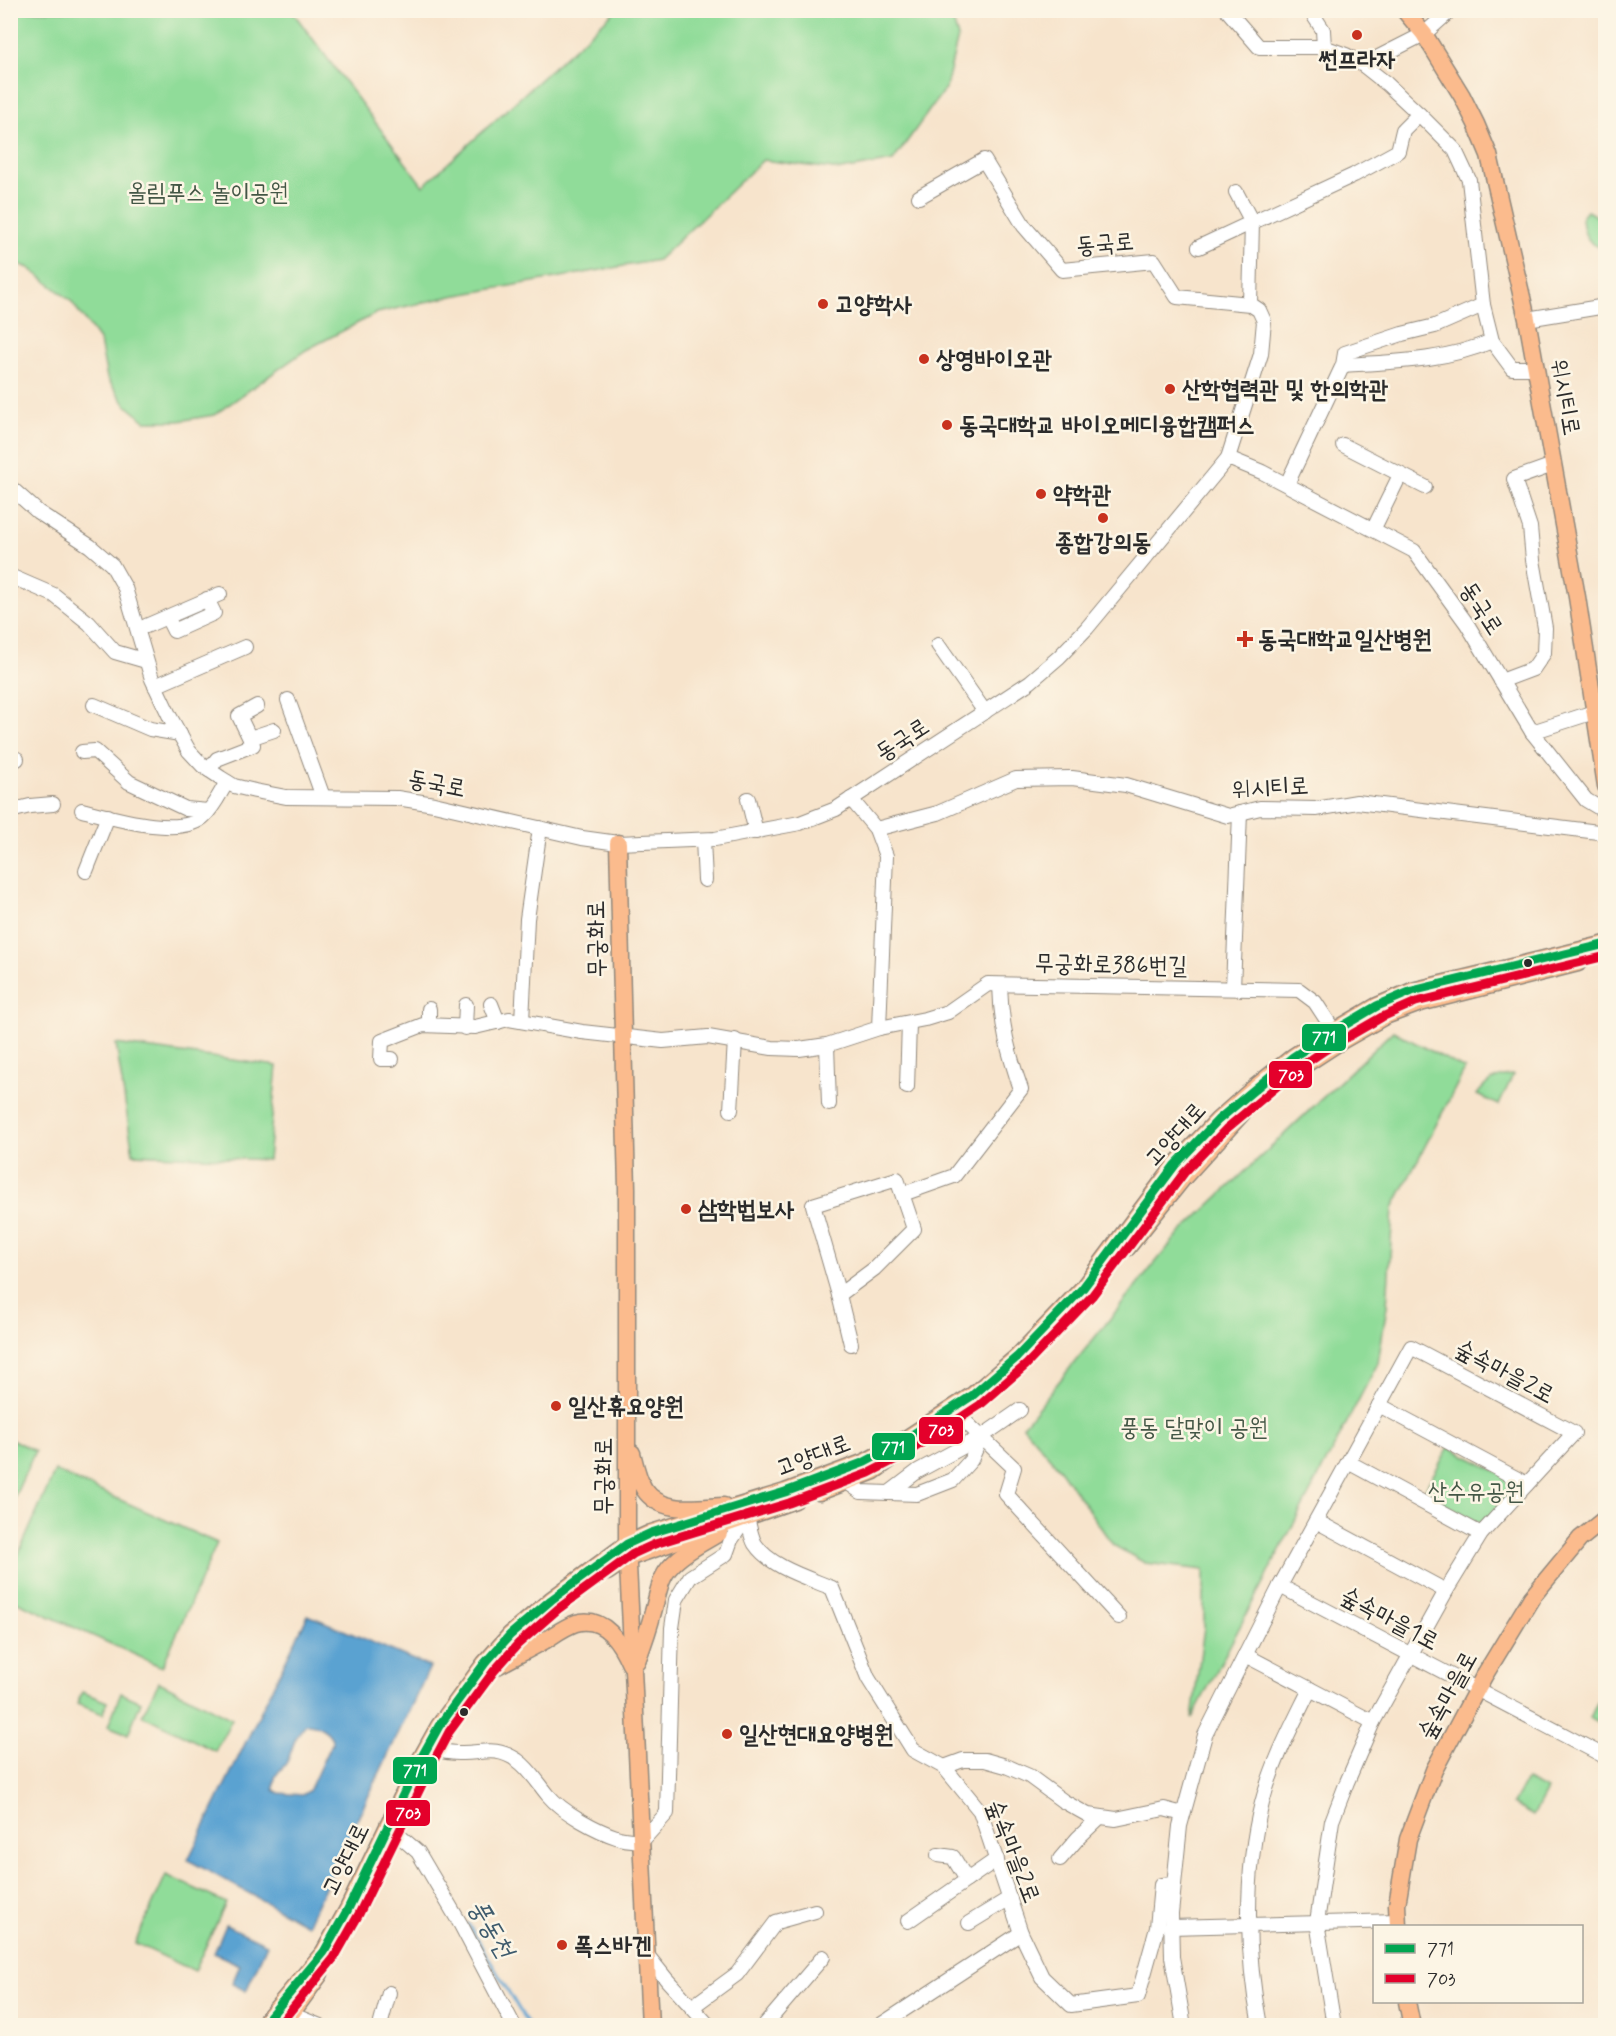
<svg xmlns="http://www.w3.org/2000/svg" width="1616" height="2036" font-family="Mynerve,'Poor Story',sans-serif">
	<rect width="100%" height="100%" fill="#fcf5e5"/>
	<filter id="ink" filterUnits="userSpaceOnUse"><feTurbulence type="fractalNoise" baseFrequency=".0167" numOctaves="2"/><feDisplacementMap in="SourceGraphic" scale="12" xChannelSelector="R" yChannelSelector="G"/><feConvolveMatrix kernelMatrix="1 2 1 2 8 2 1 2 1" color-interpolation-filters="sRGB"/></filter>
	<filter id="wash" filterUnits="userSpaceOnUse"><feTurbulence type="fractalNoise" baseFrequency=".008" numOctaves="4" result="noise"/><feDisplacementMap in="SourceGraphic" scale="24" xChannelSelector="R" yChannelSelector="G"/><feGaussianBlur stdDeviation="1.35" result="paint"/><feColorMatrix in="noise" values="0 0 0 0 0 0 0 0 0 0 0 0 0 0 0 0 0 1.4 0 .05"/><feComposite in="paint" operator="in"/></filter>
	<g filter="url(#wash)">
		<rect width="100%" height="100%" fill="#f7e4cc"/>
		<g fill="#90dc99" stroke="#5e8462" stroke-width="1.5">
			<path d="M10,11h282l131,175 192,-175h335l8,26 -12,50 -53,74 -52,9 -78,-10 -105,100 -206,36 -75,17 -71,37 -92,65 -35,6h-34l-20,-17 -18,-26 -7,-37 -29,-40 -42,-33 -18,-7z"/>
			<path d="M1587,211l18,10v28c-18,-5 -22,-14 -23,-32z"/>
			<path d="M1393,1031l72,38 -72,139 -6,98 -9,57 -186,355 12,-91v-57l-59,-7 -32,-18 -51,-73 -39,-46 154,-190z"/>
			<path d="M116,1044l161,22 -9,94 -135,-6z"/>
			<path d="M1513,1075l-14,30 -22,-10c10,-14 18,-19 36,-20z"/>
			<path d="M11,1439l24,12 -24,54z"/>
			<path d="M1449,1447l68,35v6l-31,35 -6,1 -57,-31z"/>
			<path d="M55,1471l162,72 -55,124 -151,-68v-28z"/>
			<path d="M159,1682l73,37 -17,32 -73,-36z"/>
			<path d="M82,1692l25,10 -4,12 -26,-10z"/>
			<path d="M121,1693l20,9 -13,32 -20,-8z"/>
			<path d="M1598,1701l7,4v21l-15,-8z"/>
			<path d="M1526,1780l21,10 -14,26 -20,-12z"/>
			<path d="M166,1875l60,28 -32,68 -59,-28z"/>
		</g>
		<g fill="#5aa2d1" stroke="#42667e" stroke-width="1.5" fill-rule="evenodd">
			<path d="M308,1615l122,52 -123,258 -119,-65zM306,1724c11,0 25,7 27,19l-4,5 -20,43 -7,4 -23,-2 -5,-3c-1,-21 8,-17 14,-30 6,-16 6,-23 18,-36z"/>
			<path d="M226,1925l41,19 -21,47 -14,-7 8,-19 -26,-12z"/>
		</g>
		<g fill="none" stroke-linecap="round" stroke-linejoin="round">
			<path stroke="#5aa2d1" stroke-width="3" d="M468,1924l61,102"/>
		</g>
	</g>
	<g filter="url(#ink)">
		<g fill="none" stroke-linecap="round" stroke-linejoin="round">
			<defs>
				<g id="minor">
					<path d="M1227,10l32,37h65l22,8 17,10 61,-31 27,-24"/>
					<path d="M1310,10l13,20 1,17"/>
					<path d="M1419,114l36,36 14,30 14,125 9,36 20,27h24"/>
					<path d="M1236,192l16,30 -2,82"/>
					<path d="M919,197l65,-37 40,66 38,44 92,-9 23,36 73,7 9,6 5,11 -3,33 -33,104"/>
					<path d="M1199,247l155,-72 44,-24 5,-21 16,-16 -32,-30 -24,-19"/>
					<path d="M1527,319l79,-13"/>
					<path d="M1343,365c50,-3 103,-4 149,-24"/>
					<path d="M1343,445l82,42"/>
					<path d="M1287,484l56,-119 2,-12 57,-19 33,-8 48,-21"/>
					<path d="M10,487l28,25 52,34 22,19 13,23 27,91 18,38 19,34 14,15 18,12 13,8 21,5 31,6 111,1 37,6 148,34 36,5 97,-4 85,-16 36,-14 194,-127 29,-25 28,-29 141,-170 34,14 152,79 53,73 65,108 62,-20"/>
					<path d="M1374,528l26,-53"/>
					<path d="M10,576l44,19 35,28 26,29 31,9"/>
					<path d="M167,617l7,14 40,-18 -7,-14"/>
					<path d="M146,626l74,-32"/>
					<path d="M938,645l47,67"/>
					<path d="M1501,681l32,-12 11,-16 1,-25 -12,-68 -3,-33 -16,-48 39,-14"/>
					<path d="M155,686l90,-39"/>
					<path d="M288,700l35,97"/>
					<path d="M94,705l56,24 30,5"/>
					<path d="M1532,732l54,68 20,12"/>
					<path d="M250,738l24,-8"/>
					<path d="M82,752l13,-1 34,31 57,27 22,2"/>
					<path d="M10,756l7,3"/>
					<path d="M209,770l8,-11 36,-14 -14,-29 18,-10"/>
					<path d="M748,799l8,33"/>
					<path d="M851,799l25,30 10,27 -7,172"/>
					<path d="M82,810c28,7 100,29 122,6 10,-9 16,-23 23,-34"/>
					<path d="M10,811l20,-5 23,-2"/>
					<path d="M876,829l62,-16 78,-34 56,-1 54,7 102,31 32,-8 56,1 41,-7 249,31"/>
					<path d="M703,840l2,40"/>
					<path d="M86,871l22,-55"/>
					<path d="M1233,988l7,-175"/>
					<path d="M491,1004l7,18"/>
					<path d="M429,1009v16"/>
					<path d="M522,1021l5,-102 13,-91"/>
					<path d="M465,1028l1,-23"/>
					<path d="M827,1045l2,59"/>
					<path d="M392,1059h-11l1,-18 41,-16 52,2 34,-8 73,13 81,9 45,-4 64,11 27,1 28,-4 52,-17 46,-9 23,-7 40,-28 311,6 16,12 19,29"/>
					<path d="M907,1087l2,-64"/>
					<path d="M731,1110l4,-70"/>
					<path d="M897,1179l17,50 -40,40 -35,26 -26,-90z"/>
					<path d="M903,1194l51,-18 67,-87c-13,-37 -20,-64 -21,-104"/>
					<path d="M839,1295l12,49"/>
					<path d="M1379,1405l148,79"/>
					<path d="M952,1409l62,59 -8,26 113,123"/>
					<path d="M1348,1462l133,72"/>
					<path d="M840,1477l21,15 56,2 36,-14 18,-20 10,-23"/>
					<path d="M889,1493l29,-22 63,-34 39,-27"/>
					<path d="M747,1517c2,8 4,20 8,27 15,23 53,34 77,44l36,90 45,72 31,17 36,44 41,122 21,44 29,28 67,-9 19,-68 4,-43 13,-1"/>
					<path d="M1316,1521l130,70"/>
					<path d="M1280,1586l326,171"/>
					<path d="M1245,1655l128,67"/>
					<path d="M427,1748c10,2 21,5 32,5 23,1 35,-8 58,7 13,9 21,23 31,35 14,17 49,36 71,43 7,2 15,2 23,3l25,-28 5,-185 4,-28 14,-23 36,-23 5,-14 16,-23"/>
					<path d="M944,1767l19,-7h22l21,6 23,10 34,25 25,14 28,4 48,-10 19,5"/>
					<path d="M388,1826l30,26 43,73 53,101"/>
					<path d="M938,1855l15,2 14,23"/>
					<path d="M1060,1859l18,-21 22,-21"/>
					<path d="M908,1921l89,-62"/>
					<path d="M969,1923l41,-25"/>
					<path d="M1170,1927l228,-6"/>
					<path d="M647,1955l20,25 42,46"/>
					<path d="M692,2007l45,-33 39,-52 39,-11"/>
					<path d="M283,2011l37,15"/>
					<path d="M380,2026l9,-33"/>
					<path d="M764,2026l59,-69"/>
					<path d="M879,2026l142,-93"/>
					<path d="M1184,2026l-12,-69 -1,-43 9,-88 25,-91 75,-149 131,-239 163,86 -93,101 -35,57 -73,131 -26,60 -15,39 -15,101 17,104"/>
					<path d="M1260,2026c-14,-71 -16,-153 2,-223 10,-40 30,-77 48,-114"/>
				</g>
				<g id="major">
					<path d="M1404,10l20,24 38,62 14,28 13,31 38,164 50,278 29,189"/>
					<path d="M618,843l9,345v356l23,482"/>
					<path d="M1281,1080l60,-39 44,-25 35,-13 158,-40"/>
					<path d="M1127,1248l56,-70 60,-66"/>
					<path d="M632,1453c3,12 6,26 12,36 17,26 54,18 80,17"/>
					<path d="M819,1492l55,-21 24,-17"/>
					<path d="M607,1572l21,-14 167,-58"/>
					<path d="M637,1661c6,-16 12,-33 16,-49 5,-17 6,-34 19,-47 13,-14 31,-22 47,-32"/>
					<path d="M490,1670c18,-10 36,-19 54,-29 10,-6 20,-14 32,-18 28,-8 45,20 54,41"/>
					<path d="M1398,1926l-1,-21 11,-66 26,-69 50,-94 48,-79 48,-58 26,-21"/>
					<path d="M1407,2002l5,24"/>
					<path d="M262,2026l62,-74 24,-43 71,-147 20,-36 46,-63 25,-28 41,-35 76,-56 24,-11 134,-41 80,-30 30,-16 78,-51 44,-38 66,-69 92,-123 43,-45 35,-31 40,-32 26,-17 58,-34 35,-15 194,-47"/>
					<path d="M280,2026l11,-12 29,-40"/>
				</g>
			</defs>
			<use href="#minor" stroke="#91887c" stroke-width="16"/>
			<use href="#major" stroke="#91887c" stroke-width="19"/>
			<use href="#minor" stroke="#fff" stroke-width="14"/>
			<use href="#major" stroke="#fbbb8d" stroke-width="16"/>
			<defs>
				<path id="bus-1" d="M262,2026l62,-74 24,-43 71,-147 20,-36 46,-63 25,-28 41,-35 76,-56 24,-11 134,-41 80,-30 30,-16 78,-51 44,-38 66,-69 92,-123 43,-45 75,-63 26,-17 58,-34 35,-15 194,-47"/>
				<path id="bus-2" d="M278,2026l56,-68 25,-44 71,-146 19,-36 45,-61 24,-27 40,-35 75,-55 22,-10 134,-41 80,-30 33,-17 78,-51 46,-40 66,-69 92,-123 42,-44 74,-62 25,-17 57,-33 34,-15 190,-46"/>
			</defs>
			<use href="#bus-1" stroke="#fcf5e5" stroke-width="14"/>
			<use href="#bus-2" stroke="#fcf5e5" stroke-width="14"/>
			<use href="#bus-1" stroke="#00a651" stroke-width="9"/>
			<use href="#bus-2" stroke="#e4002b" stroke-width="9"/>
		</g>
	</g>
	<g fill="#c8321e" stroke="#fcf5e5" stroke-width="2">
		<circle cx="1357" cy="35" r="6"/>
		<circle cx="823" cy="304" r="6"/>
		<circle cx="924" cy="359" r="6"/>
		<circle cx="1170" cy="389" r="6"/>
		<circle cx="947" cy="425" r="6"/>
		<circle cx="1041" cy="494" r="6"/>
		<circle cx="1103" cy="518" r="6"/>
		<path d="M1242 630h6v6h6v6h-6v6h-6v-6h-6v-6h6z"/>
		<circle cx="686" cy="1209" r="6"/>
		<circle cx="556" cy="1406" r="6"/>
		<circle cx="727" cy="1734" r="6"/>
		<circle cx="562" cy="1945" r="6"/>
	</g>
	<g fill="#2b2b2b" stroke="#fcf5e5" stroke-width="2">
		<circle cx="1528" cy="963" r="5"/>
		<circle cx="464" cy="1712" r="5"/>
	</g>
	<g text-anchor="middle" stroke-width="5" stroke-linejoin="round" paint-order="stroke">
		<g font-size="24" font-weight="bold" fill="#2b2b2b" stroke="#fcf5e5" text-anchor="start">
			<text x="1357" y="67" text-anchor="middle">썬프라자</text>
			<text x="835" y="312">고양학사</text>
			<text x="936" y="367">상영바이오관</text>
			<text x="1182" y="397">산학협력관 및 한의학관</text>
			<text x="959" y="433">동국대학교 바이오메디융합캠퍼스</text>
			<text x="1053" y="502">약학관</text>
			<text x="1103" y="550" text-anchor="middle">종합강의동</text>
			<text x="1258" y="647">동국대학교일산병원</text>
			<text x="698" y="1217">삼학법보사</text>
			<text x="568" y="1414">일산휴요양원</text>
			<text x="739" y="1742">일산현대요양병원</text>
			<text x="574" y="1953">폭스바겐</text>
		</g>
		<g font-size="24" fill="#445746" stroke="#fcf5e5">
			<text x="208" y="200">올림푸스 놀이공원</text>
			<text x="1194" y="1435">풍동 달맞이 공원</text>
			<text x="1476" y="1499">산수유공원</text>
		</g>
		<g font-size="24" fill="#2b2b2b" stroke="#fcf5e5">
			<text transform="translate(1105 243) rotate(-5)" y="8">동국로</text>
			<text transform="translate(1566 397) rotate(80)" y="8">위시티로</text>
			<text transform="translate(1482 608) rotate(57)" y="8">동국로</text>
			<text transform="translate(902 739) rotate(-33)" y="8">동국로</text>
			<text transform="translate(437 783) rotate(11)" y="8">동국로</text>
			<text transform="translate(1270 787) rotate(-3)" y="8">위시티로</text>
			<text transform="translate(596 939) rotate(-91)" y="8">무궁화로</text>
			<text transform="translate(1111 964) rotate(1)" y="8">무궁화로386번길</text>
			<text transform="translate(1175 1134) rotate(-48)" y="8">고양대로</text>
			<text transform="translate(1505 1371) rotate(28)" y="8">숲속마을2로</text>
			<text transform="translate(813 1455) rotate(-21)" y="8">고양대로</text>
			<text transform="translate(603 1476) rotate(-90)" y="8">무궁화로</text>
			<text transform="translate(1390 1618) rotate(28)" y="8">숲속마을1로</text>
			<text transform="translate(1447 1695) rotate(-61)" y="8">숲속마을로</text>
			<text transform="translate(1014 1851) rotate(69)" y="8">숲속마을2로</text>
			<text transform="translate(345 1859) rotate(-64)" y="8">고양대로</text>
		</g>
		<g font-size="26" font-style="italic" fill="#3e5b6d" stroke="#fcf5e5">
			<text transform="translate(492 1928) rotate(59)" y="9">풍동천</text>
		</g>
	</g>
	<g stroke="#fcf5e5" stroke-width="2">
		<rect x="1301" y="1023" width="46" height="29" rx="6" fill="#00a651"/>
		<rect x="1268" y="1060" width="45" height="29" rx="6" fill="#e4002b"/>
		<rect x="918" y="1416" width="46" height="29" rx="6" fill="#e4002b"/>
		<rect x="871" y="1432" width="45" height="29" rx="6" fill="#00a651"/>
		<rect x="392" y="1756" width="46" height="29" rx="6" fill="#00a651"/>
		<rect x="385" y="1799" width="46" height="28" rx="6" fill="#e4002b"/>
	</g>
	<g font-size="16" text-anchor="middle" font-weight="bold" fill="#fff">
		<text x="1324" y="1043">771</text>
		<text x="1291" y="1081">703</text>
		<text x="941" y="1436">703</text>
		<text x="893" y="1453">771</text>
		<text x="415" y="1776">771</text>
		<text x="408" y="1819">703</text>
	</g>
	<rect width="1616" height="2036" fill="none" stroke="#fcf5e5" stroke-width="36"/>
	<rect x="1373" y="1925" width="210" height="78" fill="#fcf5e5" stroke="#a8a49b" stroke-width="1.5"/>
	<rect x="1385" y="1944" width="30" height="9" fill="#00a651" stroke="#a8a49b" stroke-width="1.5"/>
	<text x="1427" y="1955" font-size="18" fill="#2b2b2b">771</text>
	<rect x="1385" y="1974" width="30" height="9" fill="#e4002b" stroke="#a8a49b" stroke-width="1.5"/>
	<text x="1427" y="1985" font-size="18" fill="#2b2b2b">703</text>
</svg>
